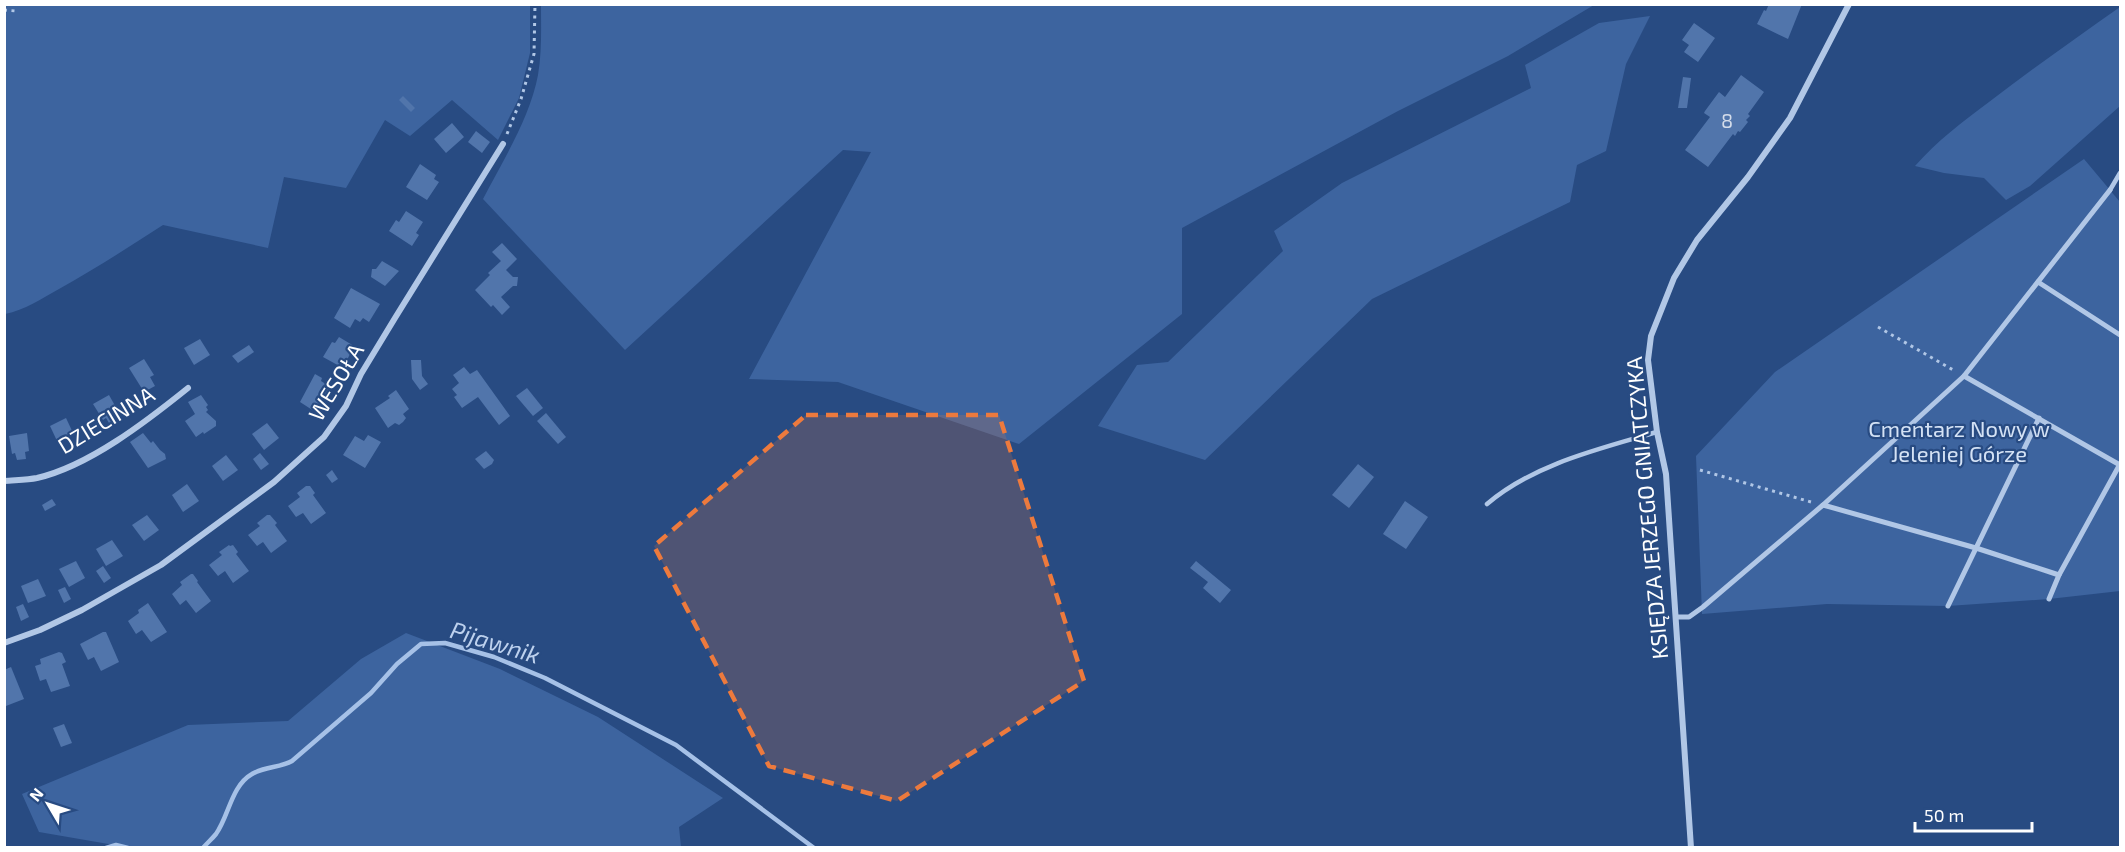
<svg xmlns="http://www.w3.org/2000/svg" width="2125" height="852" font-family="'Exo 2',sans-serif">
	<rect width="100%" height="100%" fill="#284b82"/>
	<g fill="#3d649f">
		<path d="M5,5h525v48l-11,45 -21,42 -46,-40 -42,36 -25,-16 -39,68 -62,-11 -16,71 -105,-23c-34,22 -68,44 -104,64 -18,10 -34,21 -54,25z"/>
		<path d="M541,5v-1l1053,1 -86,51 -110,55 -216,117v86l-163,130 -181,-62 -89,-3 122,-227 -28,-2 -218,200 -142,-151c20,-39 47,-81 55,-124 4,-23 3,-47 3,-70z"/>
		<path d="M2120,7v99l-90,80 -24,14 -22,-22 -40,-5 -29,-7c22,-25 47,-44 74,-64 43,-33 87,-64 131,-95z"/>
		<path d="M1650,16l-24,48 -20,87 -29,14 -7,37 -198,97 -167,161 -107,-34 39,-61 31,-3 115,-111 -9,-20 68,-48 189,-95 -6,-23 74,-42z"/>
		<path d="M2084,159l36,43v389l-71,8 -101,7 -121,-2 -125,10 -6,-158 79,-84z"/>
		<path d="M406,633l94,36 98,48 125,81 -44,29 2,20 -565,1 4,-2 -81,-14 -17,-38 166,-69 100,-4 73,-62z"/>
	</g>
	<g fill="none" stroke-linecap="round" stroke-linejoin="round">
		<g stroke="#a6c1e7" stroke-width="4.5">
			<path d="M106,848l10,-3 12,3"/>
			<path d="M203,848c4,-5 9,-9 13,-14 13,-18 15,-48 36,-60 13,-8 28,-6 40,-13l79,-68 26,-29 24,-20 24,-1 49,14 51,21 131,67 138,103"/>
		</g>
	</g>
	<g fill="#5175ab">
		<path d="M1769,4h33l-14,35 -31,-15 7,-14 2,1z"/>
		<path d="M1694,23l21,15 -17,24 -14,-10 5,-7 -7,-5z"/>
		<path d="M1741,75l23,17 -16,22 2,2 -4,4 2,2 -8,10 -2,-1 -3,5 -2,-2 -25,33 -23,-17 25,-33 -6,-4 1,-2 14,-19 6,5z"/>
		<path d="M1683,77l8,1 -4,30h-9z"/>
		<path d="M403,96l12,12 -4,4 -12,-12z"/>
		<path d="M452,123l12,14 -18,16 -12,-14z"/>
		<path d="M476,131l14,11 -8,11 -14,-11z"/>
		<path d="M420,164l16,11 -2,4 5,3 -12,18 -21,-13z"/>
		<path d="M406,211l17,11 -7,11 3,2 -7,11 -23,-15 7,-11 3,2z"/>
		<path d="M502,243l15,16 -11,11 7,7h5l-1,9h-4l-12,11 9,10 -8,8 -9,-10 -2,2 -16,-17 15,-15 -2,-2 13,-12 -9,-9z"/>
		<path d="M382,261l17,10 -14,15 -14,-9 1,-8h4z"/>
		<path d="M351,288l29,16 -11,18 -6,-4 -3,4 -5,-3 -5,9 -16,-10z"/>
		<path d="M339,337l15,9 -11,22 -20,-11 9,-15 3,1z"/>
		<path d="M200,339l10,16 -16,10 -10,-17z"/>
		<path d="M249,345l5,7 -16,11 -6,-7z"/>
		<path d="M144,359l10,16 -4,2 5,9 -11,6 -15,-24z"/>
		<path d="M411,360h10l1,16 6,8 -8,6 -8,-11z"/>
		<path d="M464,367l6,7 7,-4 33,46 -11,9 -21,-28 -16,11 -8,-11 3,-2 -5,-6 7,-6 -6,-8z"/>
		<path d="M315,374l7,4 -1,3 11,7 -5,7 -2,-1 -8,19 -17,-11z"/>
		<path d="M527,388l16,20 -10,8 -17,-20z"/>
		<path d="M396,390l13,19 -6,5 3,4 -3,4 -4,3 -4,-2 -7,5 -13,-20 15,-10 -2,-2z"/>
		<path d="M109,395l9,16 -3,2 3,5 -9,5 -3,-5 -3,2 -10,-16z"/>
		<path d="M201,395l7,10 -2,2 2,3 -2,2 10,9v5l-12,8 -1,-2 -7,5 -11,-16 10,-7 -7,-12z"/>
		<path d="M546,413l20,24 -8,7 -21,-23z"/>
		<path d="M66,418l8,17 -16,8 -8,-17z"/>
		<path d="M267,423l12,15 -15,12 -12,-16z"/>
		<path d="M27,433l2,18 -4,1 1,7 -9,1 -2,-7 -3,1 -3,-18z"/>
		<path d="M143,433l8,10 2,-2 7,9 5,4 1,5 -18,9 -18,-26z"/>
		<path d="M368,435l13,7 -16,26 -22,-13 12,-19 9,5z"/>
		<path d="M486,451l8,9 -2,4 -8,5 -9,-10z"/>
		<path d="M260,453l9,11 -8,6 -8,-11z"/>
		<path d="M226,455l12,15 -15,11 -11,-15z"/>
		<path d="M1358,464l16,13 -25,31 -17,-13z"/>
		<path d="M332,470l6,9 -6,4 -6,-8z"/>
		<path d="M187,484l12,17 -16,11 -11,-17z"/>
		<path d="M306,486h4l5,7 -2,2 13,18 -15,11 -8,-11 -7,4 -8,-11 12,-9 -3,-4z"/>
		<path d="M52,499l4,6 -11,6 -3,-6z"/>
		<path d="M1405,501l23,16 -22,32 -23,-15z"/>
		<path d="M147,515l12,15 -15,11 -12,-16z"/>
		<path d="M267,515h3l7,8 -2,2 12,16 -16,12 -8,-11 -6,4 -9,-11 12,-9 -3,-3z"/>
		<path d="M112,540l11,16 -17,10 -10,-17z"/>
		<path d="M229,545l1,1 3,-1 5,7 -2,2 13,17 -16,12 -8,-12 -7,5 -9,-11 13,-10 -3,-3z"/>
		<path d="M76,561l9,17 -16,9 -10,-18z"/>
		<path d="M1196,561l35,29 -11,13 -17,-15 5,-6 -18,-14z"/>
		<path d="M103,566l8,12 -7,5 -8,-12z"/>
		<path d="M191,574h2l5,7 -1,1 14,19 -15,12 -10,-13 -6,5 -8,-11 10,-9 -2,-3z"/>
		<path d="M38,579l8,17 -18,7 -7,-17z"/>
		<path d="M65,587l6,12 -7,4 -6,-13z"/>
		<path d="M148,603l19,29 -16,10 -9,-12 -6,4 -8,-13 11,-8 -1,-3z"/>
		<path d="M23,604l6,13 -8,4 -5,-14z"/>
		<path d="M103,632h3l13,30 -18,9 -7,-14 -6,3 -8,-16z"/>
		<path d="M59,652l3,1 4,9 -4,2 8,22 -19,6 -5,-13 -6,2 -5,-15 6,-2 -1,-5z"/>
		<path d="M11,667l13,32 -18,7 -2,-36z"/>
		<path d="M64,724l8,19 -11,4 -8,-19z"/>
	</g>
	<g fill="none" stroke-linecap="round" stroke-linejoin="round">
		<g stroke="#b1c7e6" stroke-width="3" stroke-dasharray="3 4.5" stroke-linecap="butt">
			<path d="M4,10l12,1"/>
			<path d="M507,134l14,-35 13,-45 1,-50"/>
			<path d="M1878,327l77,44"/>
			<path d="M1700,470l111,32"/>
		</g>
		<g stroke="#b1c7e6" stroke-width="4.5">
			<path d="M2110,190l10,-17"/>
			<path d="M1487,504c47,-40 112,-55 170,-72"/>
		</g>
		<g stroke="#b1c7e6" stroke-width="5">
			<path d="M2038,282l82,53"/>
			<path d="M1964,376l156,89"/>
			<path d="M1823,505l153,43 83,27"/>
			<path d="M2049,599l10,-24 61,-111"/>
			<path d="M1948,606l91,-188"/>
			<path d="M1677,617h12l14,-10 120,-102 141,-129 146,-186"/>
		</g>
		<g stroke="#b1c7e6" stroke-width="6">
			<path d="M4,481c11,-1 23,-1 33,-3 52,-12 110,-57 151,-90"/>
			<path d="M4,643l36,-13 42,-20 79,-45 113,-83 50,-45 22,-31 15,-32 34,-56 108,-174"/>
			<path d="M1691,848l-25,-374 -9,-42 -9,-72 3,-24 23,-58 23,-38 51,-63 42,-59 59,-114"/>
		</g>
	</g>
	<path fill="#ed7a3d" fill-opacity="0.2" stroke="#ed7a3d" stroke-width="4.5" stroke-dasharray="12 8" stroke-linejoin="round" d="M806,415h193l85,266 -187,120 -128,-35 -115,-220z"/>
	<g text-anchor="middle" stroke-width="4.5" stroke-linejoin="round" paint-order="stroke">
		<g font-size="20" fill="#d4dcea">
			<text x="1727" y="128">8</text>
		</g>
		<g font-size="22" fill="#fff" stroke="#284b82">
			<text transform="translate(336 382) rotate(-59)" y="8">WESOŁA</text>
			<text transform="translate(106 420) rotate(-31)" y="8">DZIECINNA</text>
			<text transform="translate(1647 508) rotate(-95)" y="8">KSIĘDZA JERZEGO GNIATCZYKA</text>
		</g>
		<g font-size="22" fill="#d4e2f5" stroke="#284b82">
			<text x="1959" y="437">Cmentarz Nowy w<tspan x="1959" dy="25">Jeleniej Górze</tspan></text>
		</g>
		<g font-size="24" font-style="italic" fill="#bdd1ee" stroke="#284b82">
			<text transform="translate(495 643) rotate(17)" y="8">Pijawnik</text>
		</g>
	</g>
	<rect width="2125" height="852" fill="none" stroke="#ffffff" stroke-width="12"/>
	<g transform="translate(48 804) rotate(309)" stroke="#284b82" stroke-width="4.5" paint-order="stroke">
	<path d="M0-4.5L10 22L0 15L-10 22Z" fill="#ffffff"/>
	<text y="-9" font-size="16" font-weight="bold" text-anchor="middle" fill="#ffffff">N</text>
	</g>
	<path d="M1915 822v9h117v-9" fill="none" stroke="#ffffff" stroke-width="3"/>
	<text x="1924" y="822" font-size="18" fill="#ffffff" stroke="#284b82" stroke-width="4.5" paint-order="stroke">50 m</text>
</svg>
